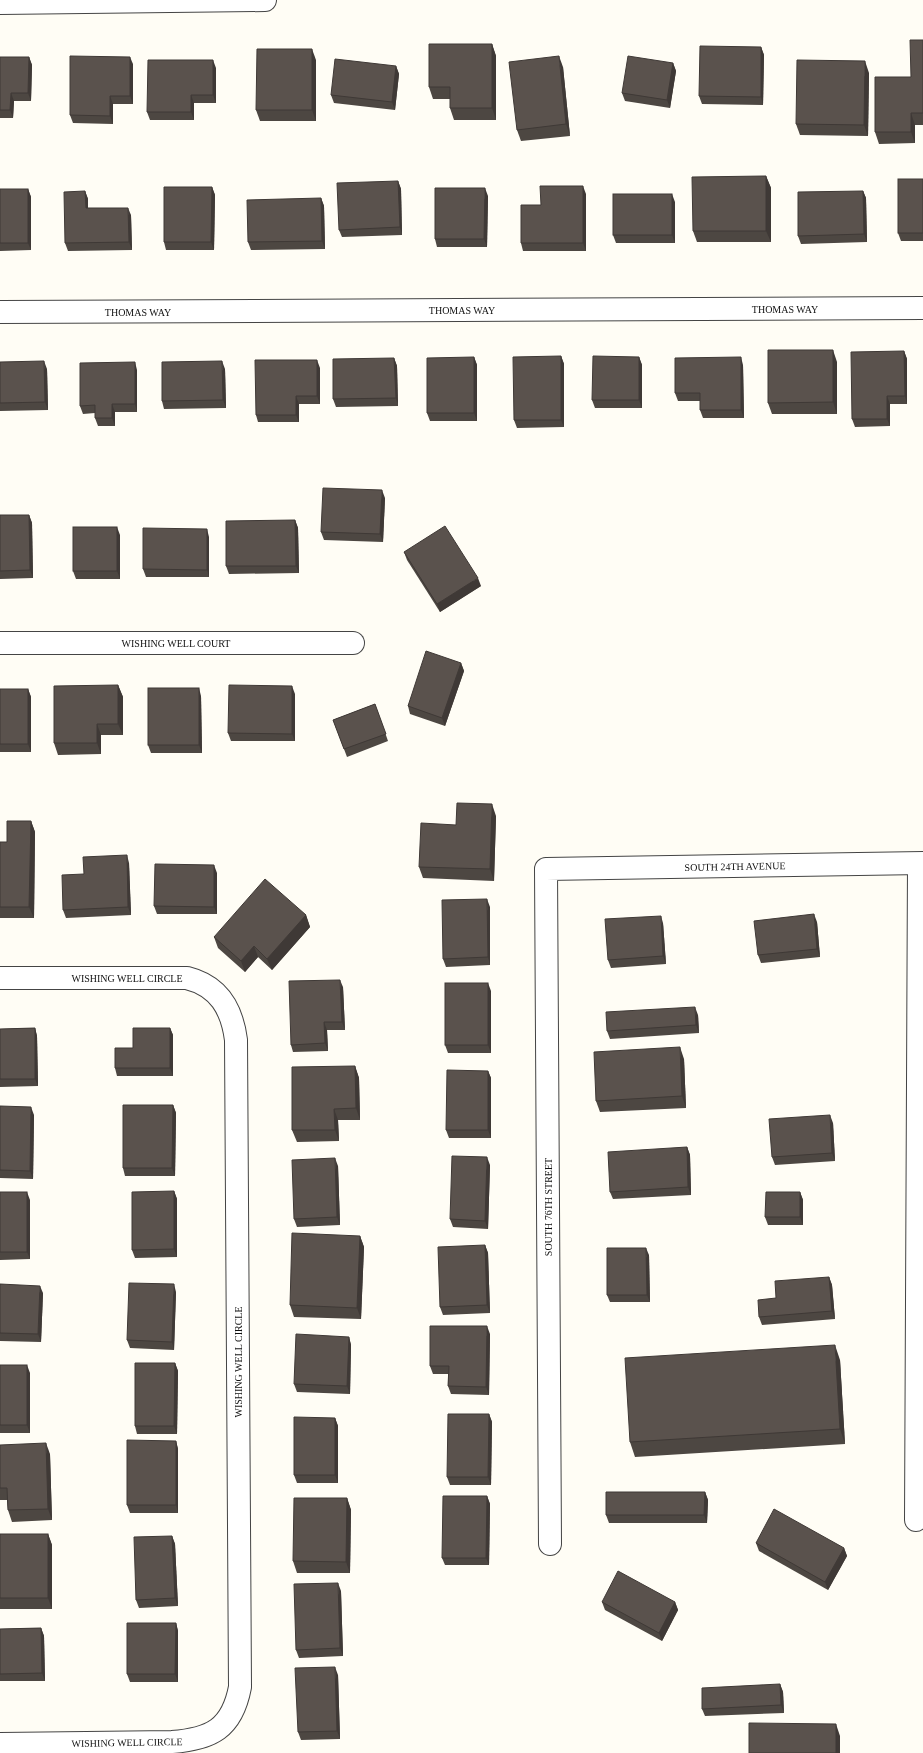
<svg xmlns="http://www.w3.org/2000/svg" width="923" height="1753" font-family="Georgia,serif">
	<rect width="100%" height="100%" fill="#fffdf5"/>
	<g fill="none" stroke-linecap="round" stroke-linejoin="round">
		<defs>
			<g id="street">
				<path d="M0,3l265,-3"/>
				<path d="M0,312l923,-4"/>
				<path d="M0,643h353"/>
				<path d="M0,978h187c32,8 45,31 49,62l4,647c-8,42 -29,52 -68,55l-172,2"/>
				<path d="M916,1520l3,-656"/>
				<path d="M550,1544l-4,-675 377,-6"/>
			</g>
		</defs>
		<use href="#street" stroke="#444" stroke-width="24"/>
		<use href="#street" stroke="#fff" stroke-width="22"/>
	</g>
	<g fill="#4d4742">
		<path d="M923,40v85h-8v18l-36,1 -4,-12 36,-55z"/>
		<path d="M492,44l4,12v64h-42l-4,-12v-9h-17l-4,-12z"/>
		<path d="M761,47l3,8 -1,50 -61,-1 -3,-8z"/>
		<path d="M0,57h29l3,8 -1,36h-17l-1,17h-13z"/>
		<path d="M316,60v61h-56l-4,-11z"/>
		<path d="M673,63l3,8 -6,37 -45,-7 -3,-8z"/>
		<path d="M133,64v40h-20v20l-40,-1 -3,-8z"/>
		<path d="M396,66l3,8 -4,36 -61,-7 -3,-8z"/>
		<path d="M563,67l7,69 -49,5 -4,-11z"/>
		<path d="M216,68v35h-22v17h-44l-3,-8z"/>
		<path d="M869,73l-1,63 -68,-1 -4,-11z"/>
		<path d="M766,176l5,12v54h-74l-4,-11z"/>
		<path d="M923,179v62h-22l-3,-8z"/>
		<path d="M398,181l3,8 1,46 -60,2 -3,-7z"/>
		<path d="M212,187l3,8 -1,55h-48l-2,-8z"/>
		<path d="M0,189h28l3,8v53l-31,1z"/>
		<path d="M85,191l3,8v9l43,7 1,35 -64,1 -3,-8z"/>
		<path d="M863,191l3,7 1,44 -66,2 -3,-8z"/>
		<path d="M586,194v57h-63l-2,-8 20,-38z"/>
		<path d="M488,196l-1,51h-50l-2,-8z"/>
		<path d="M321,198l3,8 1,43 -74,1 -3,-8z"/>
		<path d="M675,202v41h-59l-3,-8z"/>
		<path d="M904,351l3,8v45h-17v22l-35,1 -3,-8z"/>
		<path d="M561,356l3,8v63l-47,1 -3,-8z"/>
		<path d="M474,357l3,8v56h-47l-3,-8z"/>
		<path d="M639,357l3,8v43h-47l-3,-8z"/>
		<path d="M394,358l3,8 1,40 -62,1 -3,-8z"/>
		<path d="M0,362l47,7 1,41 -48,1z"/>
		<path d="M837,362v52h-65l-4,-11z"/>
		<path d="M743,365l1,53h-41l-3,-8v-9h-22l-3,-8z"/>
		<path d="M320,368v36h-21v18h-41l-2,-7z"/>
		<path d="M225,369l1,39 -62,1 -2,-8z"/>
		<path d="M137,370v42h-22v14h-17l-3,-8v-5l-12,1 -3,-8z"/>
		<path d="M385,498l-2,44 -59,-2 -3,-8z"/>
		<path d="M0,515h29l3,8 1,55 -33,1z"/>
		<path d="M295,520l3,8 1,45 -70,1 -3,-8z"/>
		<path d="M120,535v44h-44l-3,-8z"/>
		<path d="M209,537v40h-63l-3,-8z"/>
		<path d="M404,552l77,34 -41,26 -33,-52z"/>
		<path d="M461,663l3,8 -19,55 -35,-12 -2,-8z"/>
		<path d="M118,685l5,12v38h-22v19l-43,1 -4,-12z"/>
		<path d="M0,689h28l3,8v55h-31z"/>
		<path d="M295,694v47h-64l-3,-8z"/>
		<path d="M201,696l1,57h-51l-3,-8z"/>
		<path d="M375,704l13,37 -41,16 -14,-37z"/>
		<path d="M496,816l-2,65 -71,-3 -4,-11 37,-42z"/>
		<path d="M31,821l4,11 -1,86h-34v-76h7z"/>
		<path d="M129,863l2,52 -65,3 -3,-8 21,-36z"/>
		<path d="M217,873v41h-60l-3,-8z"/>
		<path d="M490,907v58l-44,2 -3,-8z"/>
		<path d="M306,915l4,12 -38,43 -14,-13 -13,15 -27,-24 -4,-11z"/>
		<path d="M817,922l3,35 -59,6 -3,-8z"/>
		<path d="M663,923l3,41 -55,4 -3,-8z"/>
		<path d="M343,987l2,43h-18l1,21 -35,1 -2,-7z"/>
		<path d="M491,991v62h-43l-3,-8z"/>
		<path d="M698,1015l1,18 -89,6 -3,-8z"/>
		<path d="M35,1028l2,8 1,50 -38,1v-58z"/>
		<path d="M170,1028l3,7v41h-56l-2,-8 18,-20z"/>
		<path d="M684,1059l2,49 -86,4 -4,-11z"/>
		<path d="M355,1066l4,12 1,42h-22l1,21 -42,1 -5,-12z"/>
		<path d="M488,1071l3,7v60h-42l-3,-8z"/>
		<path d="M173,1105l3,8 -1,63h-50l-2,-8z"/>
		<path d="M0,1106l34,9 -1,64 -33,-1z"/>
		<path d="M833,1123l2,38 -60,4 -3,-8z"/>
		<path d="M687,1147l3,8 1,40 -78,4 -3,-7z"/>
		<path d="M490,1165l-2,64 -35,-2 -3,-8z"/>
		<path d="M338,1166l2,59 -43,2 -3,-8z"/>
		<path d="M174,1191l3,8v58l-42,1 -3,-8z"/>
		<path d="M0,1192l30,8v59l-30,1z"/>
		<path d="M800,1192l3,8v25h-35l-3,-8z"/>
		<path d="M360,1236l4,11 -3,72 -67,-2 -4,-12z"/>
		<path d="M485,1245l3,8 2,60 -47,2 -3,-8z"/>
		<path d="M649,1255l1,47h-40l-3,-7z"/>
		<path d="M829,1277l3,8 3,34 -73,6 -3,-8 17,-19z"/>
		<path d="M0,1284l43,9 -2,49 -41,-1z"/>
		<path d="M176,1292l-2,58 -44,-2 -3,-8z"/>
		<path d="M490,1334l-1,61 -38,-1 -3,-8v-12h-15l-3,-8z"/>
		<path d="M349,1337l2,8 -1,49 -53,-2 -3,-8z"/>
		<path d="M840,1360l5,84 -210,13 -5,-15z"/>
		<path d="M175,1363l3,8 -1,63h-40l-2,-8z"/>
		<path d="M0,1365l30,8v60h-30z"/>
		<path d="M489,1414l3,8 -1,63h-41l-3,-8z"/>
		<path d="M335,1418l3,8v57h-41l-3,-8z"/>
		<path d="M176,1441l2,8v64h-48l-3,-8z"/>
		<path d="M0,1445l50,9 2,66 -40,2 -4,-12 -1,-10h-7z"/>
		<path d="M705,1492l3,8 -1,23h-98l-3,-8z"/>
		<path d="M487,1496l3,8 -1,61h-44l-3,-7z"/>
		<path d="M347,1498l4,12 -1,63h-53l-4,-12z"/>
		<path d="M0,1534h48l4,11v64h-52z"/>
		<path d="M172,1536l3,8 3,62 -39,2 -3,-8z"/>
		<path d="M756,1543l88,5 3,8 -19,34 -69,-39z"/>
		<path d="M341,1591l2,65 -44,2 -3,-8z"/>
		<path d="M602,1602h73l3,8 -16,31 -57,-31z"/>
		<path d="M176,1623l2,8v51h-48l-3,-8z"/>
		<path d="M41,1628l3,8 1,45h-45v-52z"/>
		<path d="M338,1675l2,64 -39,1 -3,-8z"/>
		<path d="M780,1684l3,8 1,21 -79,3 -3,-7z"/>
	</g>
	<g fill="#3f3936">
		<path d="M492,44l4,12v64l-4,-12z"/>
		<path d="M761,47l3,8 -1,50 -2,-8z"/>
		<path d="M312,49l4,11v61l-4,-11z"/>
		<path d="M559,56l4,11 7,69 -4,-12z"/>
		<path d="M29,57l3,8 -1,36 -3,-8z"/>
		<path d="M130,57l3,7v40l-3,-8z"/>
		<path d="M213,60l3,8v35l-3,-8z"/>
		<path d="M865,61l4,12 -1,63 -4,-11z"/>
		<path d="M673,63l3,8 -6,37 -3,-8z"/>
		<path d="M396,66l3,8 -4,36 -3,-8z"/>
		<path d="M11,93l3,8 -1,17 -3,-8z"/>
		<path d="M191,95l3,8v17l-3,-8z"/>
		<path d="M110,96l3,8v20l-3,-8z"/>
		<path d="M911,113l4,12v18l-4,-11z"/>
		<path d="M766,176l5,12v54l-5,-11z"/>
		<path d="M398,181l3,8 1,46 -2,-8z"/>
		<path d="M583,186l3,8v57l-3,-8z"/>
		<path d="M212,187l3,8 -1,55 -3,-8z"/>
		<path d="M485,188l3,8 -1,51 -3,-8z"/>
		<path d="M28,189l3,8v53l-3,-7z"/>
		<path d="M85,191l3,8v17l-2,-8z"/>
		<path d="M863,191l3,7 1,44 -3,-8z"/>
		<path d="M672,194l3,8v41l-3,-8z"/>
		<path d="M321,198l3,8 1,43 -3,-8z"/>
		<path d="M128,208l3,7 1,35 -3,-8z"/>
		<path d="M833,350l4,12v52l-4,-12z"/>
		<path d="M904,351l3,8v45l-2,-8z"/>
		<path d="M561,356l3,8v63l-3,-7z"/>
		<path d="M474,357l3,8v56l-3,-8z"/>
		<path d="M639,357l3,8v43l-3,-8z"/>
		<path d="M741,357l2,8 1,53 -3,-8z"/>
		<path d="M394,358l3,8 1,40 -2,-8z"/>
		<path d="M317,360l3,8v36l-3,-8z"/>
		<path d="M44,361l3,8 1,41 -3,-8z"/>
		<path d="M222,361l3,8 1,39 -3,-8z"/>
		<path d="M135,362l2,8v42l-2,-8z"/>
		<path d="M296,396l3,8v18l-3,-7z"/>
		<path d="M887,396l3,8v22l-3,-7z"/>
		<path d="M112,404l3,8v14l-3,-8z"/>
		<path d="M382,490l3,8 -2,44 -3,-8z"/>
		<path d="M29,515l3,8 1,55 -3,-8z"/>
		<path d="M295,520l3,8 1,45 -3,-7z"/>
		<path d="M117,527l3,8v44l-3,-8z"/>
		<path d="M207,529l2,8v40l-2,-7z"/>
		<path d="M478,578l3,8 -41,26 -3,-8z"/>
		<path d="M461,663l3,8 -19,55 -3,-8z"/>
		<path d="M118,685l5,12v38l-5,-11z"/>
		<path d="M292,686l3,8v47l-3,-7z"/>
		<path d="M199,688l2,8 1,57 -3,-8z"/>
		<path d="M28,689l3,8v55l-3,-8z"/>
		<path d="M97,724l4,11v19l-4,-11z"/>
		<path d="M492,804l4,12 -2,65 -4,-12z"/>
		<path d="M31,821l4,11 -1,86 -5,-11z"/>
		<path d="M127,855l2,8 2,52 -3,-8z"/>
		<path d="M214,865l3,8v41l-3,-7z"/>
		<path d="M487,899l3,8v58l-2,-8z"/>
		<path d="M814,914l3,8 3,35 -3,-8z"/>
		<path d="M306,915l4,12 -38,43 -5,-11z"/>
		<path d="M661,916l2,7 3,41 -3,-8z"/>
		<path d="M254,946l4,11 -13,15 -4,-11z"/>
		<path d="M340,980l3,7 2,43 -3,-8z"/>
		<path d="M488,983l3,8v62l-3,-8z"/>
		<path d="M695,1007l3,8 1,18 -3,-8z"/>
		<path d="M324,1022l3,8 1,21 -3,-8z"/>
		<path d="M35,1028l2,8 1,50 -3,-7z"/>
		<path d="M170,1028l3,7v41l-3,-8z"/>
		<path d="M680,1047l4,12 2,49 -4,-12z"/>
		<path d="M355,1066l4,12 1,42 -4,-12z"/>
		<path d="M488,1071l3,7v60l-3,-8z"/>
		<path d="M173,1105l3,8 -1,63 -3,-8z"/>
		<path d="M31,1107l3,8 -1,64 -3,-8z"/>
		<path d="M334,1109l4,11 1,21 -4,-11z"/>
		<path d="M830,1115l3,8 2,38 -3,-8z"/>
		<path d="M687,1147l3,8 1,40 -3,-8z"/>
		<path d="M487,1157l3,8 -2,64 -3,-8z"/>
		<path d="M335,1158l3,8 2,59 -3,-8z"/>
		<path d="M174,1191l3,8v58l-3,-8z"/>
		<path d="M27,1192l3,8v59l-3,-7z"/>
		<path d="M800,1192l3,8v25l-3,-8z"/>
		<path d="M360,1236l4,11 -3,72 -4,-11z"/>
		<path d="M485,1245l3,8 2,60 -3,-8z"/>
		<path d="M646,1248l3,7 1,47 -3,-7z"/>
		<path d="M829,1277l3,8 3,34 -3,-8z"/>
		<path d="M174,1284l2,8 -2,58 -2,-8z"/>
		<path d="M40,1286l3,7 -2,49 -3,-8z"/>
		<path d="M487,1326l3,8 -1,61 -3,-8z"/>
		<path d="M349,1337l2,8 -1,49 -3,-8z"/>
		<path d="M835,1345l5,15 5,84 -5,-15z"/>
		<path d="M175,1363l3,8 -1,63 -3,-8z"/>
		<path d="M27,1365l3,8v60l-3,-8z"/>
		<path d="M489,1414l3,8 -1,63 -3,-8z"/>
		<path d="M335,1418l3,8v57l-3,-8z"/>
		<path d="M176,1441l2,8v64l-2,-8z"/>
		<path d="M46,1443l4,11 2,66 -4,-11z"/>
		<path d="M705,1492l3,8 -1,23 -3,-8z"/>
		<path d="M487,1496l3,8 -1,61 -3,-7z"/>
		<path d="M347,1498l4,12 -1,63 -4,-11z"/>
		<path d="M48,1534l4,11v64l-4,-11z"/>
		<path d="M172,1536l3,8 3,62 -3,-8z"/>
		<path d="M844,1548l3,8 -19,34 -3,-8z"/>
		<path d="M338,1583l3,8 2,65 -3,-8z"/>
		<path d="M675,1602l3,8 -16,31 -3,-8z"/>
		<path d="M176,1623l2,8v51l-3,-8z"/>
		<path d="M41,1628l3,8 1,45 -3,-8z"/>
		<path d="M335,1667l3,8 2,64 -3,-8z"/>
		<path d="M780,1684l3,8 1,21 -3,-8z"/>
		<path d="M836,1724l4,12v17h-4z"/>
	</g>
	<g fill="#5a524d" stroke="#3f3936">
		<path d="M910,40h13v73h-12v19h-36v-55h36z"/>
		<path d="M429,44h63v64h-42v-21h-21z"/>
		<path d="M700,46l61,1v50l-62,-1z"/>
		<path d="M257,49h55v61h-56z"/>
		<path d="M70,56l60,1v39h-20v20l-40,-1z"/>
		<path d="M559,56l7,68 -49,6 -8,-68z"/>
		<path d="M628,56l45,7 -6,37 -45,-7z"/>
		<path d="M0,57h29l-1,36h-17l-1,17h-10z"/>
		<path d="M335,59l61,7 -4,36 -61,-7z"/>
		<path d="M148,60h65v35h-22v17h-44z"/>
		<path d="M797,60l68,1 -1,64 -68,-1z"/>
		<path d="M766,176v55h-73l-1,-54z"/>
		<rect x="898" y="179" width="25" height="54"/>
		<path d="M398,181l2,46 -61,3 -2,-47z"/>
		<path d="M540,186h43v57h-62v-38h20z"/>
		<path d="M164,187h48l-1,55h-47z"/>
		<path d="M435,188h50l-1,51h-49z"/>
		<rect x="0" y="189" width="28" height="54"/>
		<path d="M85,191l1,17h42l1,34 -64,1 -1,-51z"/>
		<path d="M863,191l1,43 -66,2v-44z"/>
		<rect x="613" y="194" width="59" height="41"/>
		<path d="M321,198l1,43 -74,1 -1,-42z"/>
		<path d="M768,350h65v52l-65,1z"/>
		<path d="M904,351l1,45h-18v23h-35l-1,-67z"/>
		<path d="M561,356v64h-47l-1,-63z"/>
		<path d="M593,356l46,1v43h-47z"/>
		<path d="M474,357v56h-47v-55z"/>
		<path d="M741,357v53h-41v-17h-25v-35z"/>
		<path d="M394,358l2,40 -63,1v-40z"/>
		<path d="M255,360h62v36h-21v19h-40z"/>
		<path d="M44,361l1,41 -45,1v-41z"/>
		<path d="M222,361l1,39 -61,1v-39z"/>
		<path d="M135,362v42h-23v14h-17v-13l-15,1v-43z"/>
		<path d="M323,488l59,2 -2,44 -59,-2z"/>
		<path d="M0,515h29l1,55 -30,1z"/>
		<path d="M295,520l1,46h-70v-45z"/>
		<path d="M445,526l33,52 -41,26 -33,-52z"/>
		<rect x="73" y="527" width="44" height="44"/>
		<path d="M143,528l64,1v41l-64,-1z"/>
		<path d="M426,651l35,12 -19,55 -34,-12z"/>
		<path d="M118,685v39h-21v19h-43v-57z"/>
		<path d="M229,685l63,1v48l-64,-1z"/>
		<rect x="148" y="688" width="51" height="57"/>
		<rect x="0" y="689" width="28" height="55"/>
		<path d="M375,704l11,30 -42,15 -11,-29z"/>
		<path d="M457,803l35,1 -2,65 -71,-2 2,-44 35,2z"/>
		<path d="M7,821h24l-2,86h-29v-65h7z"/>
		<path d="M127,855l1,52 -65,3 -1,-35 22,-1 -1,-17z"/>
		<path d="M155,864l59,1v42l-60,-1z"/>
		<path d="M265,879l41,36 -39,44 -13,-13 -13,15 -27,-24z"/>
		<path d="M487,899l1,58 -45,2 -1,-59z"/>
		<path d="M814,914l3,35 -59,6 -4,-34z"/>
		<path d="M661,916l2,40 -55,4 -3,-41z"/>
		<path d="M340,980l2,42h-18l1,21 -34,2 -2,-64z"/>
		<rect x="445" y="983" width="43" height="62"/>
		<path d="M695,1007l1,18 -89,6 -1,-19z"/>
		<path d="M35,1028v51h-35v-50z"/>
		<path d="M133,1028h37v40h-55v-20h18z"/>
		<path d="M680,1047l2,49 -86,5 -2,-49z"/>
		<path d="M355,1066l1,42 -22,1 1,21h-43v-63z"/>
		<path d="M447,1070l41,1v59h-42z"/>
		<path d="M123,1105h50l-1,63h-49z"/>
		<path d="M0,1106l31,1 -1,64 -30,-1z"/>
		<path d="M830,1115l2,38 -60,4 -3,-38z"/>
		<path d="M687,1147l1,40 -78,5 -2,-40z"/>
		<path d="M452,1156l35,1 -2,64 -35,-2z"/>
		<path d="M335,1158l2,59 -43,2 -2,-59z"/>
		<path d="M174,1191v58l-42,1v-58z"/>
		<rect x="0" y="1192" width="27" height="60"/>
		<path d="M766,1192h34v25h-35z"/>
		<path d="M292,1233l68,3 -3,72 -67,-3z"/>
		<path d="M485,1245l2,60 -47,2 -2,-60z"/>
		<path d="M607,1248h39l1,47h-40z"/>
		<path d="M829,1277l3,34 -73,6 -1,-17 18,-2 -1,-17z"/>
		<path d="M129,1283l45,1 -2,58 -45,-2z"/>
		<path d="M0,1284l40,2 -2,48 -38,-1z"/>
		<path d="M430,1326h57l-1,61 -38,-1 1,-20h-19z"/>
		<path d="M296,1334l53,3 -2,49 -53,-2z"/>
		<path d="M835,1345l5,84 -210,13 -5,-84z"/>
		<path d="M135,1363h40l-1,63h-39z"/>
		<rect x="0" y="1365" width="27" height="60"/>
		<path d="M448,1414h41l-1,63h-41z"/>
		<path d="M294,1417l41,1v57h-41z"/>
		<path d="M127,1440l49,1v64h-49z"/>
		<path d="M46,1443l2,66 -40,1 -1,-22h-7v-43z"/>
		<path d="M606,1492h99l-1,23h-98z"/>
		<path d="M443,1496h44l-1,62h-44z"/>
		<path d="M294,1498h53l-1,64 -53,-1z"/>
		<path d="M774,1509l70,39 -19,34 -69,-39z"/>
		<rect x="0" y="1534" width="48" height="64"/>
		<path d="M172,1536l3,62 -39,2 -2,-63z"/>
		<path d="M618,1571l57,31 -16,31 -57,-31z"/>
		<path d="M338,1583l2,65 -44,2 -2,-66z"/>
		<path d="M127,1623h49l-1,51h-48z"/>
		<path d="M41,1628l1,45 -42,1v-45z"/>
		<path d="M335,1667l2,64 -39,1 -3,-64z"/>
		<path d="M780,1684l1,21 -79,4v-21z"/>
		<path d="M749,1723l87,1v29h-87z"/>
	</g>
	<g text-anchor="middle" stroke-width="4" stroke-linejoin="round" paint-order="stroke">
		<g font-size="10" fill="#111" stroke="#fff">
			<text x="785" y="313">THOMAS WAY</text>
			<text x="462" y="314">THOMAS WAY</text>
			<text x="138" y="316">THOMAS WAY</text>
			<text x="176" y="647">WISHING WELL COURT</text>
			<text transform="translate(735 866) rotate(-1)" y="4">SOUTH 24TH AVENUE</text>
			<text x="127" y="982">WISHING WELL CIRCLE</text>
			<text transform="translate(548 1207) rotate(-90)" y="4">SOUTH 76TH STREET</text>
			<text transform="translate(238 1362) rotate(-90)" y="4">WISHING WELL CIRCLE</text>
			<text transform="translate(127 1742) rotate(-1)" y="4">WISHING WELL CIRCLE</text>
		</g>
	</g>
</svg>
